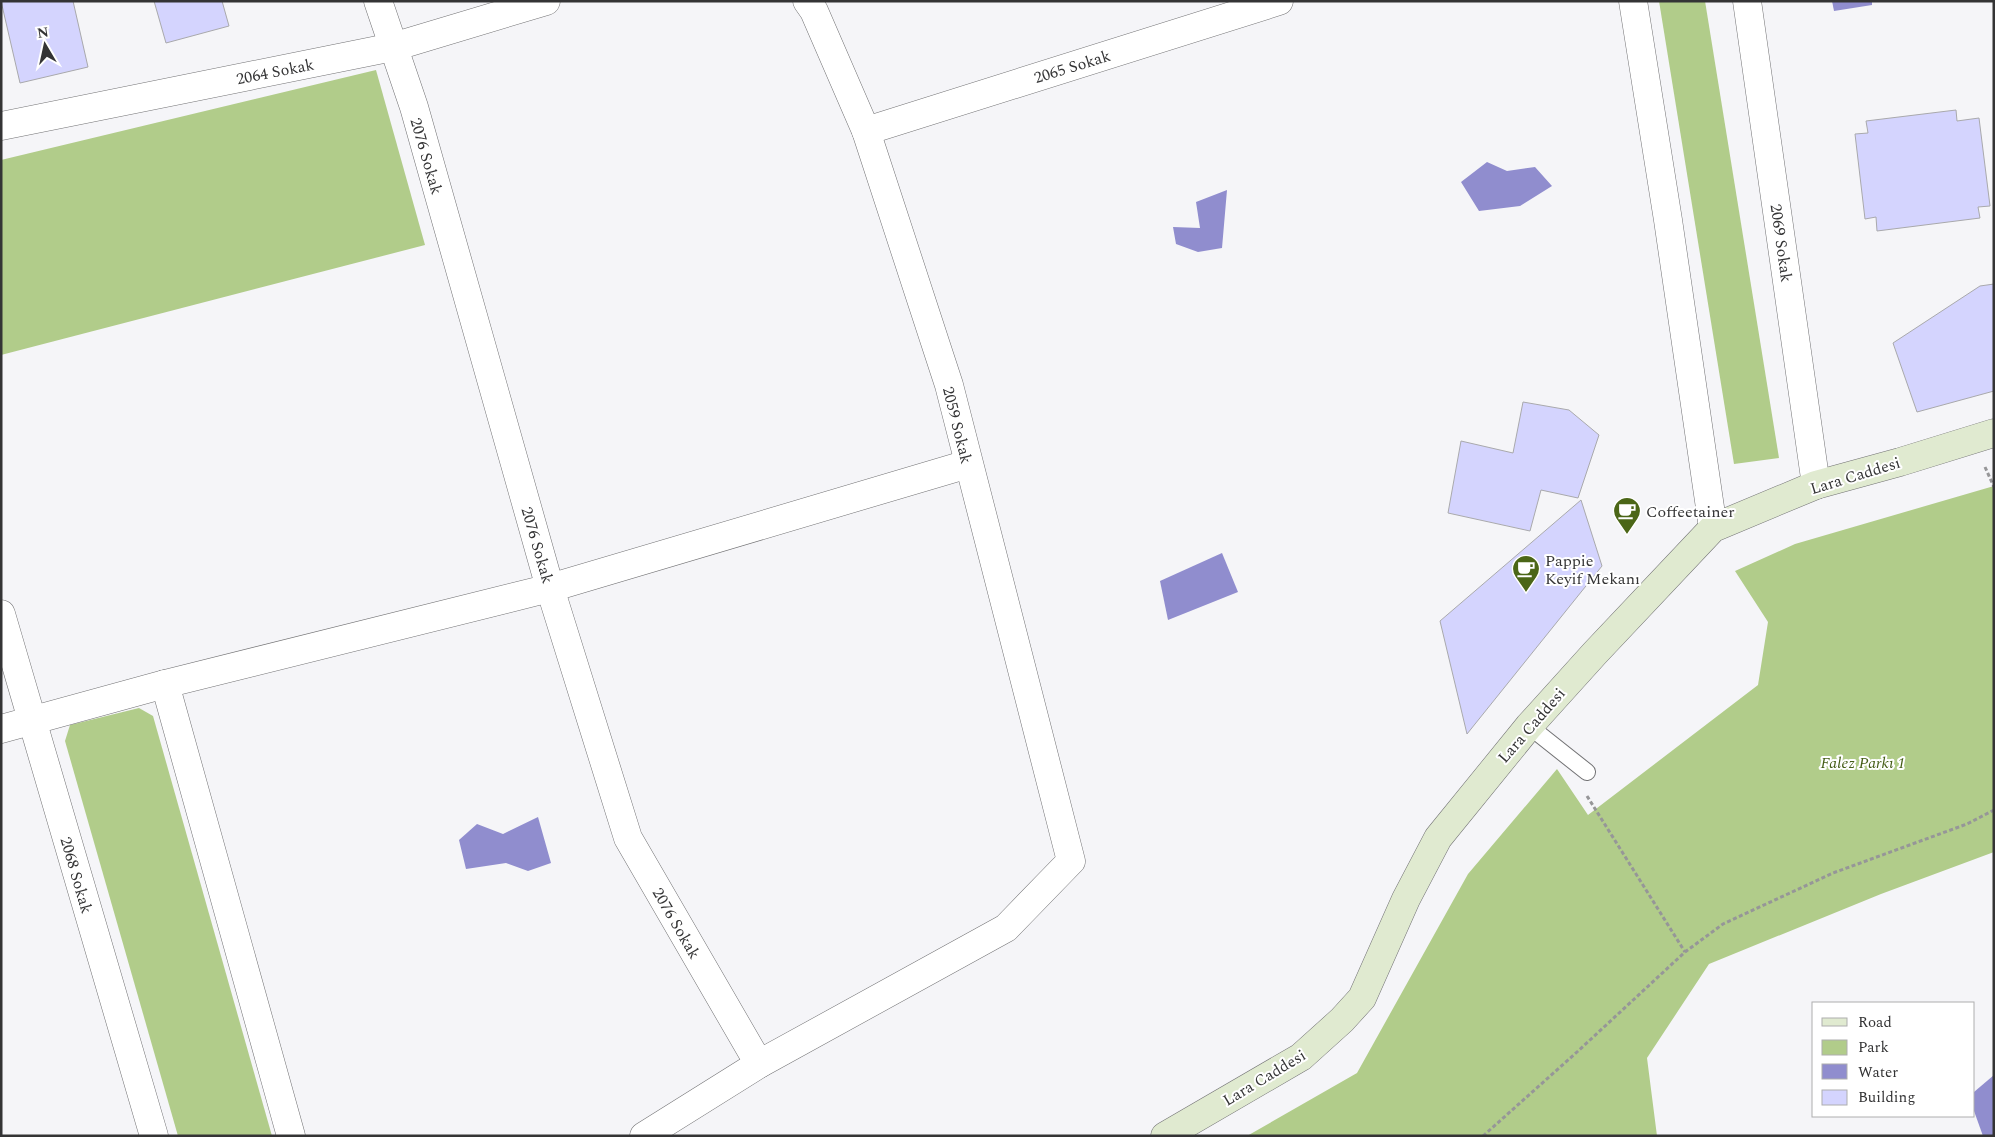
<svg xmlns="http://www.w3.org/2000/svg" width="1995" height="1137" font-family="Spectral,serif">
	<rect width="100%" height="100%" fill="#f5f5f8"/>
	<g fill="#b1cc8a">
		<path d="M1659,1h46l74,457 -45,6z"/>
		<path d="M376,70l49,175 -424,110v-195z"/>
		<path d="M1994,486v366l-113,42 -172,70 -62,94 10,78h-410l110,-63 111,-199 89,-105 31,46 170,-130 10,-63 -33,-51 60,-27z"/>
		<path d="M139,708l14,8 119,420h-94l-113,-395 5,-16z"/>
	</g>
	<g fill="#908dce">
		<path d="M1832,1h40v4l-38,6z"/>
		<path d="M1487,162l20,9 28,-4 17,19 -32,20 -41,5 -18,-29z"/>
		<path d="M1227,190l-5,58 -24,4 -22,-8 -3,-17 27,1 -4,-26z"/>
		<path d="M1222,553l16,39 -70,28 -8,-39z"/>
		<path d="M538,817l13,46 -23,8 -22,-8 -40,6 -7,-29 18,-16 26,10z"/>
		<path d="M1994,1075v61h-11l-9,-25v-19z"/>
	</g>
	<g fill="#d4d4fe" stroke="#a9a9ac">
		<path d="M1,1h72l15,66 -68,16z"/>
		<path d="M154,1h68l7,25 -63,17z"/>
		<path d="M1956,110l1,11 22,-3 11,88 -12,1 2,11 -103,13 -1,-14 -11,2 -10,-85 13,-1 -2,-12z"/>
		<path d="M1994,284v107l-77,21 -24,-69 87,-57z"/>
		<path d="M1523,402l46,8 30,25 -21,63 -37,-8 -11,41 -82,-18 13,-72 52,12z"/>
		<path d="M1581,500l21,66 -135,168 -27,-113z"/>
	</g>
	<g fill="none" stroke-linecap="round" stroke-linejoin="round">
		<defs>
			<path id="lane" d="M1529,726l58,46"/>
			<g id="street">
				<path d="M378,1l36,106 136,481 78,250 131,226"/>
				<path d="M1633,1l35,219 45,308"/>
				<path d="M1747,1l69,484"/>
				<path d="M1,126l392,-79 153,-46"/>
				<path d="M866,131l413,-130"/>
				<path d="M1,614l153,522"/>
				<path d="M165,684l126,452"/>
				<path d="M1,729l164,-45 385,-96 418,-124"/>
				<path d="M644,1136l115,-72 247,-136 65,-67 -122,-476 -83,-254 -52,-120 -7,-10"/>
			</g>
			<path id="secondary" d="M1165,1136l136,-79 41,-37 20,-22 44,-99 32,-61 91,-112 66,-73 118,-125 103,-43 84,-23 94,-29"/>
		</defs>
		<use href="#lane" stroke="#727274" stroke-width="18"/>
		<use href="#street" stroke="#727274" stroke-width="29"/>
		<use href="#secondary" stroke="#727274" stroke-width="29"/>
		<g stroke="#969698" stroke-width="3" stroke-dasharray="4 2.5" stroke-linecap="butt">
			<path d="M1985,467l9,20"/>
			<path d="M1587,796l98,156"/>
			<path d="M1483,1136l94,-84 108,-100 38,-28 110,-51 134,-49 27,-14"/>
		</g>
		<use href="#lane" stroke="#fff" stroke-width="16"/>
		<use href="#street" stroke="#fff" stroke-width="28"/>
		<use href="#secondary" stroke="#e0ead0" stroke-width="28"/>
	</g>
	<defs>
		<symbol id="cafe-pin" viewBox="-11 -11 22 30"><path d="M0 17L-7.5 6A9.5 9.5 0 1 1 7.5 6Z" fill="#4b6617" stroke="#fff"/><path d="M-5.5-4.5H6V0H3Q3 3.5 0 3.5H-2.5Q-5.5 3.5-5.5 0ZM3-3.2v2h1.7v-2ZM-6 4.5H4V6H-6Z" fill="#fff"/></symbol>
	</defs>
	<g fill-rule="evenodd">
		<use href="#cafe-pin" x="1611" y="495" width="32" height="43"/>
		<use href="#cafe-pin" x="1510" y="553" width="32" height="43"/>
	</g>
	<g text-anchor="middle" stroke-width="4" stroke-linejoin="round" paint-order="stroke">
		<g font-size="16" fill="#343435" stroke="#fff">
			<text transform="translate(1072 66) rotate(-17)" y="6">2065 Sokak</text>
			<text transform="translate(275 71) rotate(-11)" y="6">2064 Sokak</text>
			<text transform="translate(427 156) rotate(74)" y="6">2076 Sokak</text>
			<text transform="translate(1782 243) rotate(82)" y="6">2069 Sokak</text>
			<text transform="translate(958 425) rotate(76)" y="6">2059 Sokak</text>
			<text transform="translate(1855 475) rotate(-17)" y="6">Lara Caddesi</text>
			<text transform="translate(538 545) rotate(74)" y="6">2076 Sokak</text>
			<text transform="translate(1531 725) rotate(-49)" y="6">Lara Caddesi</text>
			<text transform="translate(77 875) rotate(74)" y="6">2068 Sokak</text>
			<text transform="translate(677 923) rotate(60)" y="6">2076 Sokak</text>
			<text transform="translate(1264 1077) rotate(-31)" y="6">Lara Caddesi</text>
		</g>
		<g font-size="16" fill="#343435" stroke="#fff" text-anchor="start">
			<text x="1646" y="517">Coffeetainer</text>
			<text x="1545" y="566">Pappie<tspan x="1545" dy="18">Keyif Mekanı</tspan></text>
		</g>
		<g font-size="16" font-style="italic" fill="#455e17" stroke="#fff">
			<text x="1863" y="768">Falez Parkı 1</text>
		</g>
	</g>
	<rect width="1995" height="1137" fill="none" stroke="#343435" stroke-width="5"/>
	<rect x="1812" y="1002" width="162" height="115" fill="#ffffff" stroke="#aeaeae"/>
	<rect x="1822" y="1018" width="25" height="8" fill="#e0ead0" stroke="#aeaeae"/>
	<text x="1858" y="1027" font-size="15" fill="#343435">Road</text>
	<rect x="1822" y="1040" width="25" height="15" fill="#b1cc8a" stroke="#aeaeae"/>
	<text x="1858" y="1052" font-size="15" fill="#343435">Park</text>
	<rect x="1822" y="1064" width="25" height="15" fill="#908dce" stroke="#aeaeae"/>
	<text x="1858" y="1077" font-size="15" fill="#343435">Water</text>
	<rect x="1822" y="1090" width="25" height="15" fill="#d4d4fe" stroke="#aeaeae"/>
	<text x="1858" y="1102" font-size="15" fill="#343435">Building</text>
	<g transform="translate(45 45) rotate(351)" stroke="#ffffff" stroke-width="4" paint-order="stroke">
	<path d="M0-4L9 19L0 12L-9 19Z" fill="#343435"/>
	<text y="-8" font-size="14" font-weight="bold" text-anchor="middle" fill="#343435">N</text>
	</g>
</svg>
